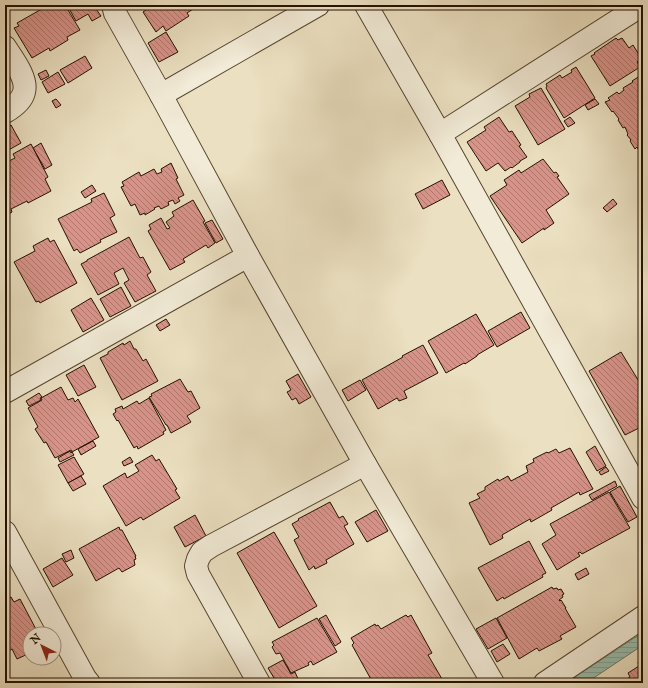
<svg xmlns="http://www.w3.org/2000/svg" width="648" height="688" font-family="'IM FELL English',serif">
	<defs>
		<pattern id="water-rules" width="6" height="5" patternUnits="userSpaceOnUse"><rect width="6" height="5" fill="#99beae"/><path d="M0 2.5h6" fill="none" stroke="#84a294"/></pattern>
		<pattern id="building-back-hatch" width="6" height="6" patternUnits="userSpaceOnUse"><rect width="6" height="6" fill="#d99389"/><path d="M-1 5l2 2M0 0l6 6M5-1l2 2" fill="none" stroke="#b0776e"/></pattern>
	</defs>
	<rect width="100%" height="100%" fill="#ebe0c1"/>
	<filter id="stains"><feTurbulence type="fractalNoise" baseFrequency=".005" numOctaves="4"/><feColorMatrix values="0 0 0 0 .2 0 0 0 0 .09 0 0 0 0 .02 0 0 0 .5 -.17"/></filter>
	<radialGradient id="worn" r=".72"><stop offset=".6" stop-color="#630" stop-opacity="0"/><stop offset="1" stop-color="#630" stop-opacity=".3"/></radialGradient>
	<path fill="url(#water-rules)" stroke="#6a7968" d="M643,632v13l-57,38h-20z"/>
	<g fill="url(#building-back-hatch)" stroke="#241100">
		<path d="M54,5h11l15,25 -13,7 1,3 -18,11 -1,-3 -17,10 -18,-30 5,-2 -2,-3 30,-17 2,4 2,-1 -1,-2z"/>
		<path d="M67,5h29l2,3 -2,1 5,7 -9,5 -4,-7 -12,7z"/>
		<path d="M153,5h46l-12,8 2,3 -23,15 -3,-5 -7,6 -13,-20z"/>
		<path d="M166,32l12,20 -19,10 -11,-19z"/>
		<path d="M616,38l2,2 4,-2 7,10 4,-3 8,13 -4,4 3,5 -30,19 -19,-30 4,-2 -1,-1z"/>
		<path d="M85,56l7,12 -24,15 -8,-13z"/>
		<path d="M576,67l19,31 -31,20 -18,-30 1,-2 -1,-2 14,-9 2,3 10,-6 -1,-2z"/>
		<path d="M46,70l3,6 -8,4 -3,-6z"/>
		<path d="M58,72l7,12 -17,9 -6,-11z"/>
		<path d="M643,74v71l-5,4 -1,-2 -2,2 -5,-8 1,-1 -4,-5 1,-1 -3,-7 -2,1 -5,-8 1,-1 -6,-8 -1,1 -7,-10 5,-2 -2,-2 9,-6 2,2 5,-4 -1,-2 10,-6 -1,-1z"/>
		<path d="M541,88l24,41 -27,16 -23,-39 15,-9 -1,-3z"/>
		<path d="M56,99l5,6 -5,3 -4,-7z"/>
		<path d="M595,99l4,5 -11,6 -3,-5z"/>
		<path d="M499,117l10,15 3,-1 9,14 -2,1 8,11 -7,4v1l-8,6 -1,-1 -6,4 -7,-8 -12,8 -19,-29 19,-12 -2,-3z"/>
		<path d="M570,117l5,6 -7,4 -4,-6z"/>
		<path d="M11,125l10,18 -16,9v-23z"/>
		<path d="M41,143l11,22 -7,4 -12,-21z"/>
		<path d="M31,144l17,33 -3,2 6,12 -23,12 -1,-2 -16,8 1,3 -7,4v-53l10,-5 -2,-4z"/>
		<path d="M543,159l11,14 2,-1 3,4 -2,1 12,17 -23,16 8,13 -10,7v-2l-22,15 -32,-47 17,-11 -3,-5 15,-10 2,3z"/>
		<path d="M171,163l7,15 -2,1 8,16 -6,3 2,3 -5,3 -2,-4 -5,2 1,3 -8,4 -2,-3 -5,2 1,1 -10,6v-2l-5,2 -5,-11 -4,2 -10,-19 3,-1 -2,-4 17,-10 2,4 13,-7 3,5 5,-2 -1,-3z"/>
		<path d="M442,180l8,15 -27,14 -8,-15z"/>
		<path d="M92,185l4,6 -11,7 -4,-6z"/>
		<path d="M104,193l11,22 -5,3 7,14 -17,8 1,2 -21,11 -3,-4 -3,2 -16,-32 34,-17 -1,-3z"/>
		<path d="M613,199l4,5 -10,8 -4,-4z"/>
		<path d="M193,200l12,21 -2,1 12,21 -7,5 -2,-3 -23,14 2,3 -15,8 -22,-39 3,-2 -2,-4 12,-7 6,11 3,-1 -4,-6 8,-6 -2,-4z"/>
		<path d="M212,220l11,19 -7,4 -11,-20z"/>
		<path d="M129,237l11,21 3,-1 8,15 -4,3 9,16 -21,11 -11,-19 5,-3 -6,-12 -9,5 5,11 -21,11 -17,-31 6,-3v-1z"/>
		<path d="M48,238l2,4 4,-2 23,43 -37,20 -1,-2 -3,1 -22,-40 21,-11 -2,-5z"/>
		<path d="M121,287l10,19 -21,11 -10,-18z"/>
		<path d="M91,298l13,22 -21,12 -12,-22z"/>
		<path d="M521,312l9,16 -33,19 -9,-16z"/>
		<path d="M476,314l18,31 -17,10v1l-12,8 -1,-1 -18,10 -18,-32z"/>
		<path d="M166,319l4,6 -10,6 -4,-6z"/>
		<path d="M130,341l4,8h2l7,12 3,-2 12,22 -36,19 -22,-42 8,-4v-2l15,-9 1,2z"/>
		<path d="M423,345l15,28 -34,18 3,7 -8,3 -2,-3 -19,11 -16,-29 41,-23 -1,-1z"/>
		<path d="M621,352l22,36 -2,1 2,4v33l-18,9 -36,-64z"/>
		<path d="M84,365l12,22 -18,9 -12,-21z"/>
		<path d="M298,374l13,23 -12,7 -3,-6 -4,2 -5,-8 4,-2 -5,-9z"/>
		<path d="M180,379l8,13 3,-1 9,17 -13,8 4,6 -20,11 -4,-8h-1l-17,-28 3,-1 -1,-2z"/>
		<path d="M360,380l6,10 -18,11 -6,-11z"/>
		<path d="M61,387l7,13 5,-2 2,4 3,-3 21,38 -27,15 -1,-2 -16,8 -9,-16 -2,1 -9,-14 3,-2 -10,-19 14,-8 -1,-2z"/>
		<path d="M39,393l3,4 -2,1 1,2 -12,6 -3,-5z"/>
		<path d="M149,398l17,32 -3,2 1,2 -26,15 -1,-3 -3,2 -16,-28 -1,1 -4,-7 3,-2 -1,-3 7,-3 1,3 14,-8 2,3z"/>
		<path d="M93,441l3,5 -15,9 -3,-6z"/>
		<path d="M595,446l11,20 -9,5 -11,-19z"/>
		<path d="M570,448l23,41 -13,6 -1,-3 -28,16 1,2 -21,12 -1,-3 -28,16 1,3 -13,7 -21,-42 11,-5 -3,-4 8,-4v-3l13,-8 1,2 9,-5 3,5 17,-9 -2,-6 8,-4 -1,-3 14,-7 1,1 8,-4 3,4z"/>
		<path d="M70,451l1,2 1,-1 2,3 -14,7 -2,-4z"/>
		<path d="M152,455l4,6 3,-2 18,30 -2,1 5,8 -37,22 -2,-3 -15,9 -23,-40 22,-13 2,5 12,-7 -4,-6z"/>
		<path d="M74,457l10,17 -16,9 -10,-18z"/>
		<path d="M130,457l3,5 -9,4 -2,-4z"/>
		<path d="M606,467l3,4 -8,4 -2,-3z"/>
		<path d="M81,476l5,8 -13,7 -5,-8z"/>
		<path d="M615,481l2,5 -25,14 -3,-5z"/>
		<path d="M620,486l17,31 -9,5 -18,-30z"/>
		<path d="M609,492l21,36 -48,26 -2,-2 -2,1 2,3 -23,14 -15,-26 14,-9 -6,-11z"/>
		<path d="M330,502l9,16 4,-2 5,8 -4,2 10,18 -28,16 1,3 -12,6 -1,-3 -5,4 -15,-30 5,-3 -7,-13 7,-4 -1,-1z"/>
		<path d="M376,510l12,21 -21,11 -12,-20z"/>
		<path d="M195,515l11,21 -21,11 -11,-20z"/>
		<path d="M119,527l1,3h2l14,26h-1l1,3 -2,1 1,5 -13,7 -3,-4 -23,13 -17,-32z"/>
		<path d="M274,532l43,74 -38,22 -42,-75z"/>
		<path d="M529,541l17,32 -4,2 1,2 -39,22 -1,-2 -6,4 -19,-33z"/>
		<path d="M71,550l3,8 -8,4 -4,-8z"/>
		<path d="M62,558l11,17 -20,12 -10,-18z"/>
		<path d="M586,568l3,6 -11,6 -3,-6z"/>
		<path d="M552,587l1,2 4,-1 1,2 3,-1 3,5 -2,1 1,2 -4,3 1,1 1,-1 5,8h-1l11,19 -16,9 2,3 -23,12 -2,-3 -18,11 -22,-41z"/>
		<path d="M11,597l3,5 6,-3 18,34 -8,1v19l-13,6 -5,-10 -7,4v-53z"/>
		<path d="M326,615l15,27 -6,4 -16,-27z"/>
		<path d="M406,615l2,2 3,-2 21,38 -4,2 14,24 -6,4h-63l-21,-38 2,-2 -3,-5 24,-14 1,2 2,-1 3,4z"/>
		<path d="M317,618l20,34 -24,13 -2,-4 -3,2 1,2 -18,8 -11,-20 -4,1 -4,-7 2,-2 -2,-3z"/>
		<path d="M496,618l11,20 -19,11 -12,-20z"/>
		<path d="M503,644l7,10 -13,8 -6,-11z"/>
		<path d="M643,659v24h-22l9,-6 -2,-4 11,-7 -1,-4z"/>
		<path d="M283,660l8,14 4,-2 4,9 -3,2h-19l-9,-15z"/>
	</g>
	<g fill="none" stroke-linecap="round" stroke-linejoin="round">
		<defs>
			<g id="minor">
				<path d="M113,5l2,8 46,82 87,161 117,208 128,219"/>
				<path d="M366,5l74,129 203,364"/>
				<path d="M5,47c7,11 23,31 19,45 -2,9 -12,16 -19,20"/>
				<path d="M161,95l157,-90"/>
				<path d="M440,134l202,-129"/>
				<path d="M5,392l243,-136"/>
				<path d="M5,532l80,146 4,5"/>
				<path d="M259,683l-61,-109 -2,-8 2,-7 4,-7 9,-6 154,-82"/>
				<path d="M545,683l98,-66"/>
			</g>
		</defs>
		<use href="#minor" stroke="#564530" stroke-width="24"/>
		<use href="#minor" stroke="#f2ebd7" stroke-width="22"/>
	</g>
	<rect width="648" height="688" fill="none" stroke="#ebe0c1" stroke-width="20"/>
	<rect x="6" y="6" width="636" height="676" fill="none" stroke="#241100" stroke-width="2"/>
	<rect x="10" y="10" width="628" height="668" fill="none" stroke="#241100"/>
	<g transform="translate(42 646) rotate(318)"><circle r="19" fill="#f2ebd7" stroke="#a09481"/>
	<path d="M0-3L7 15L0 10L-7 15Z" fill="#8f2418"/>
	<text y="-6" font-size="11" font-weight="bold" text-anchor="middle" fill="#241100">N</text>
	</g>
	<rect width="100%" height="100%" filter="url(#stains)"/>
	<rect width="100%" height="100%" fill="url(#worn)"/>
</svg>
